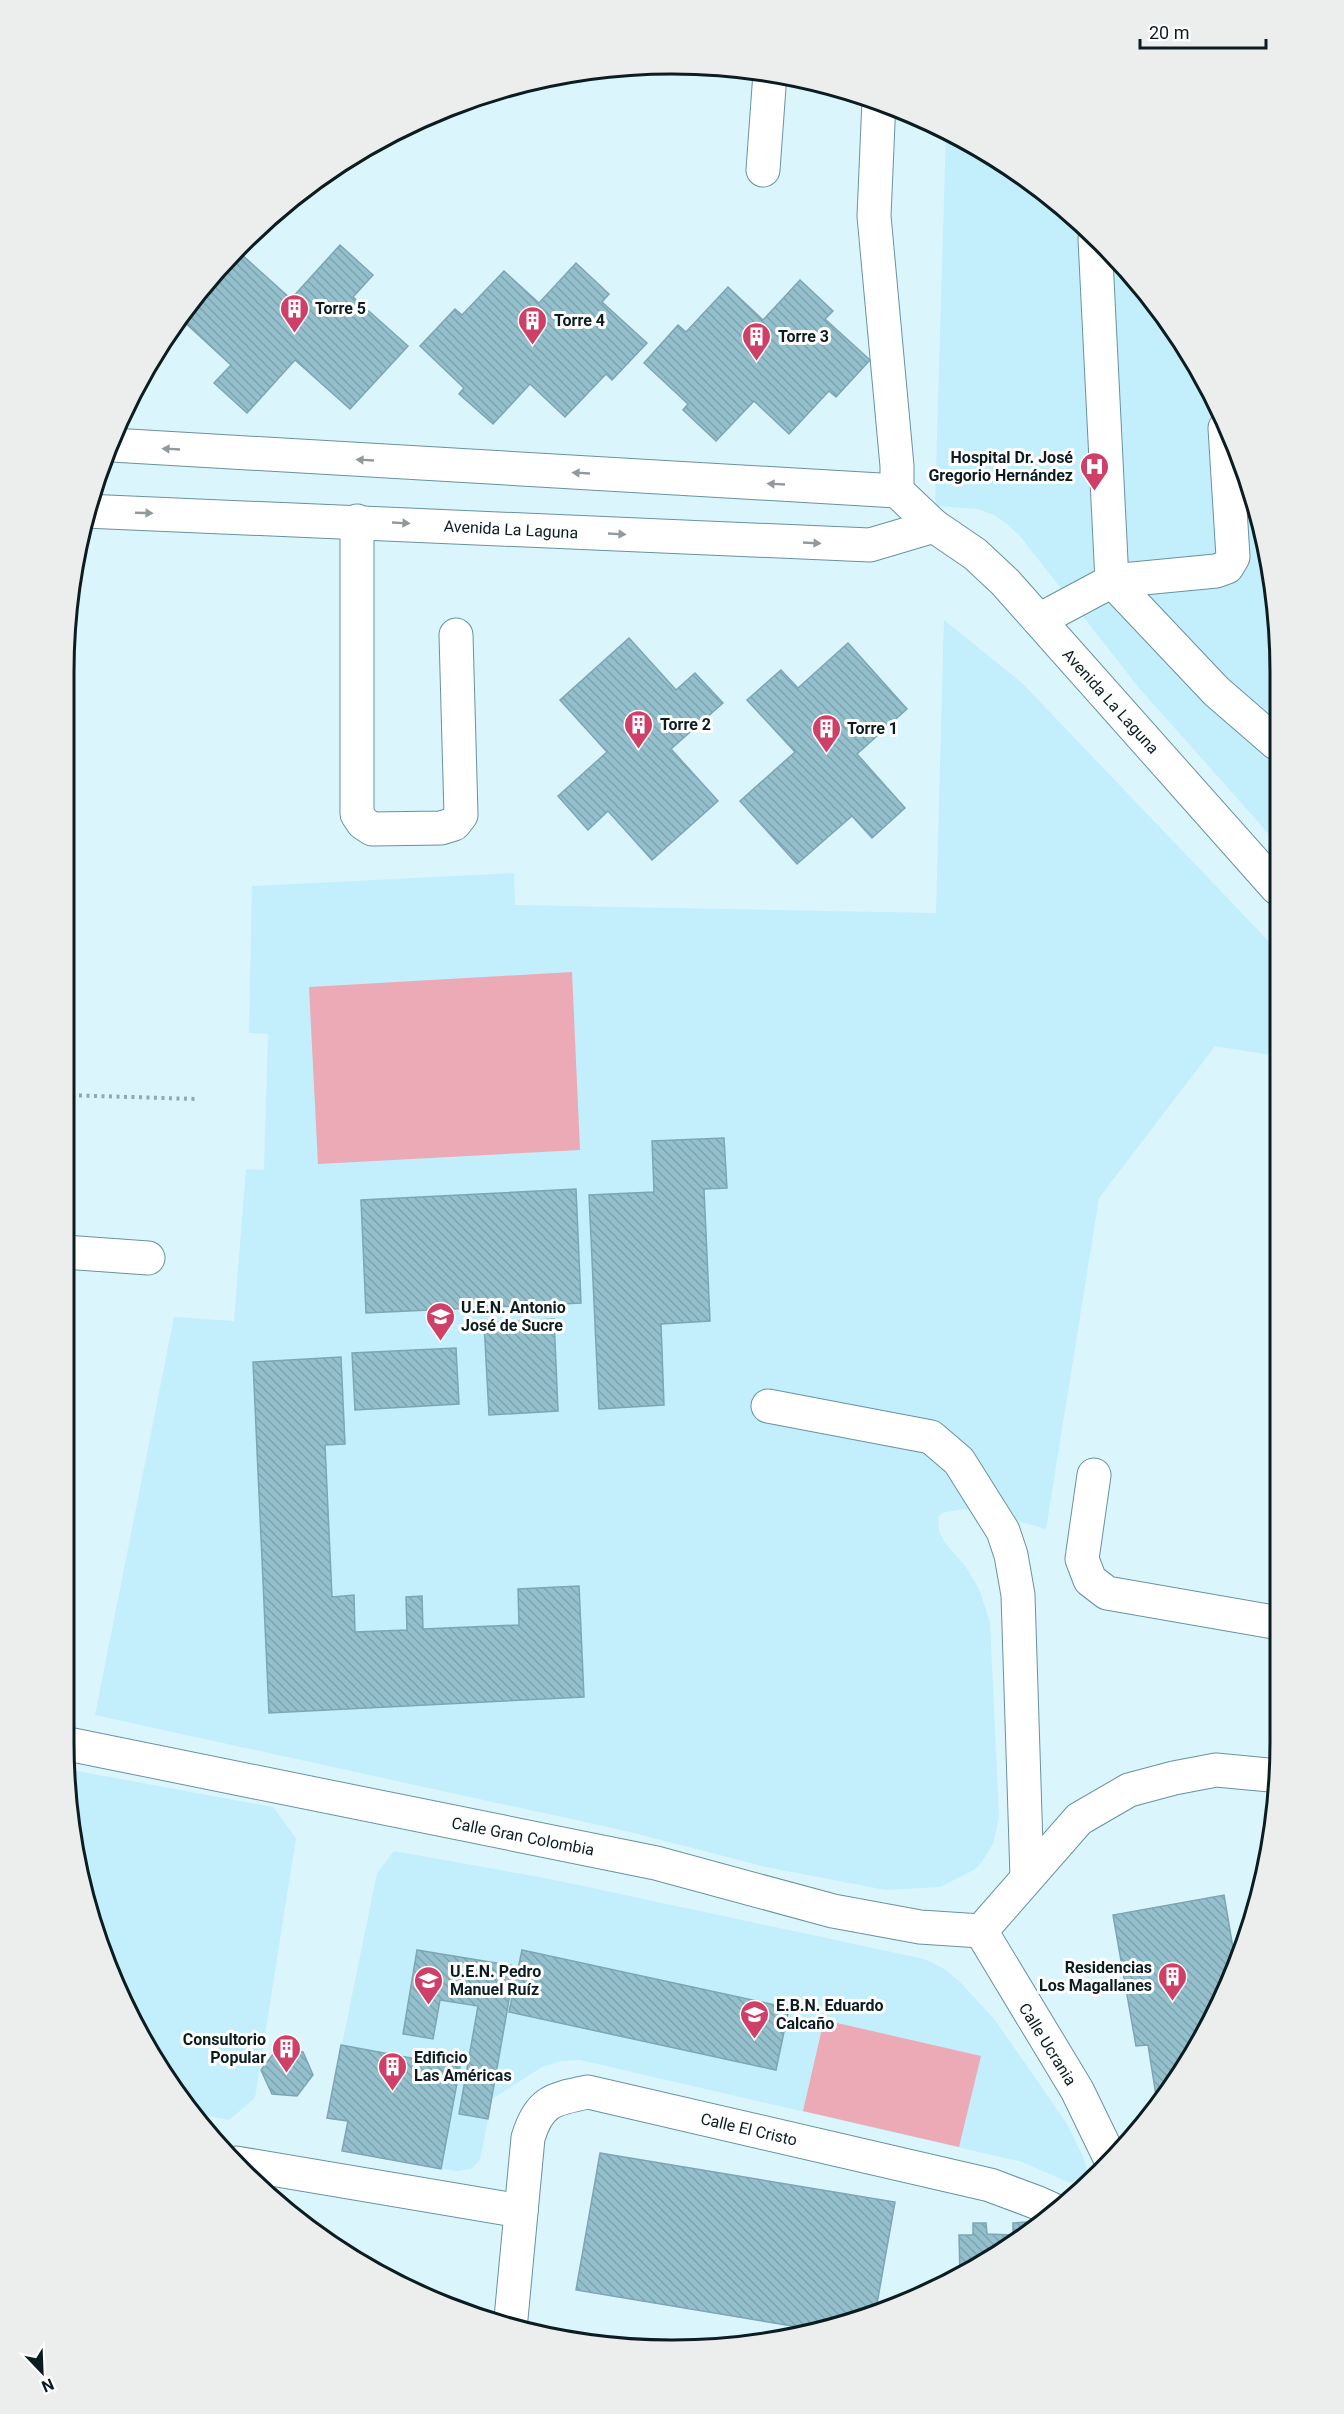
<svg xmlns="http://www.w3.org/2000/svg" width="1344" height="2414" font-family="Roboto,sans-serif">
	<defs>
		<pattern id="building-back-hatch" width="6" height="6" patternUnits="userSpaceOnUse" patternTransform="scale(1.5)"><rect width="6" height="6" fill="#94bfcc"/><path d="M-1 5l2 2M0 0l6 6M5-1l2 2" fill="none" stroke="#7ea4af"/></pattern>
	</defs>
	<rect width="100%" height="100%" fill="#dbf5fd"/>
	<g fill="#c3eefb">
		<path d="M946,131l30,13 98,70 105,120 70,142 27,117 1,250 -138,-155 -119,-152 -13,-12 -13,-9 -16,-6 -43,-3z"/>
		<path d="M944,620l78,63 255,267v106l-62,-10 -116,152 -53,331 -46,-13 -37,-7 -21,4 -4,4 1,14 6,12 21,24 14,24 10,32 9,194 -6,27 -12,19 -7,7 -34,17 -54,3 -120,-23 -140,-36 -531,-116 79,-398 60,4 12,-152 18,1 4,-136 -19,-1 3,-147 262,-13 1,32 421,8z"/>
		<path d="M66,1769l207,38 23,31 -41,260 -26,22 -40,-8 -45,-66 -49,-108 -20,-78z"/>
		<path d="M394,1851l156,28 374,80 19,9 16,13 36,39 72,104 17,35 4,15 -1,9 -19,-1 -46,-20 -442,-102 -19,1 -19,6 -50,32 -12,61 -9,9 -15,2 -114,-20 5,-29 -20,-4 50,-245z"/>
	</g>
	<g fill="#ebaab6">
		<path d="M572,972l8,178 -262,14 -9,-177z"/>
		<path d="M824,2020l157,36 -22,91 -156,-36z"/>
	</g>
	<g fill="url(#building-back-hatch)" stroke="#7ca6b3" stroke-width="1.5">
		<path d="M340,245l33,30 -20,22 55,49 -58,63 -55,-49 -48,53 -33,-30 17,-18 -50,-46 60,-65 50,45z"/>
		<path d="M576,263l33,31 -7,8 45,41 -35,37 -6,-6 -41,43 -35,-33 -37,40 -34,-30 5,-6 -44,-42 35,-37 7,6 42,-44 35,32z"/>
		<path d="M800,280l33,31 -8,8 45,41 -34,37 -7,-6 -40,43 -35,-33 -38,40 -33,-31 5,-6 -44,-41 34,-38 8,7 42,-45 35,33z"/>
		<path d="M629,638l47,52 19,-17 28,30 -52,46 47,52 -66,59 -44,-49 -20,19 -30,-34 49,-44 -47,-52z"/>
		<path d="M848,643l59,66 -50,45 48,54 -33,30 -20,-22 -55,48 -57,-63 55,-49 -48,-52 34,-30 17,18z"/>
		<path d="M724,1138l3,50 -23,1 6,132 -49,3 3,81 -65,4 -10,-214 65,-3 -2,-51z"/>
		<path d="M576,1189l5,114 -215,10 -5,-113z"/>
		<path d="M554,1319l4,92 -69,4 -5,-92z"/>
		<path d="M456,1348l3,56 -104,6 -3,-57z"/>
		<path d="M341,1357l4,87 -20,1 7,152 22,-2 1,37 52,-2 -1,-33 16,-1 1,33 96,-4 -1,-36 61,-3 5,111 -315,16 -16,-351z"/>
		<path d="M1224,1895l11,65 -35,86 -42,62 -10,-63 -12,1 -23,-131z"/>
		<path d="M417,1950l98,16 -27,153 -29,-5 19,-108 -38,-6 -7,39 -30,-5z"/>
		<path d="M522,1950l267,58 -13,62 -267,-58z"/>
		<path d="M341,2045l119,22 -19,102 -99,-18 6,-30 -21,-3z"/>
		<path d="M277,2049l26,3 10,23 -16,21 -25,-2 -11,-24z"/>
		<path d="M600,2153l295,49 -20,113 -53,16 -246,-41z"/>
		<path d="M1027,2222l1,12h2l-20,15 -50,27 -1,-41h14v-12h13l1,11 26,1v-12z"/>
	</g>
	<g fill="none" stroke-linecap="round" stroke-linejoin="round">
		<defs>
			<g id="minor">
				<path d="M879,100l-5,116 23,250v25"/>
				<path d="M763,170l7,-97"/>
				<path d="M1095,239l17,342 104,110 60,52"/>
				<path d="M112,445l785,46 37,35 41,28 30,28 272,306"/>
				<path d="M85,511l785,34 64,-19"/>
				<path d="M357,521v293l6,9 9,6 69,-1 13,-4 7,-9 -5,-180"/>
				<path d="M1039,620l73,-39 104,-10 11,-4 6,-10 -8,-129"/>
				<path d="M64,1252l84,6"/>
				<path d="M768,1406l163,31 28,24 44,70 8,24 7,40 9,282"/>
				<path d="M1094,1475l-12,84 8,21 17,13 172,30"/>
				<path d="M63,1743l593,120 177,48 87,16 61,4"/>
				<path d="M981,1931l98,-112 50,-29 45,-12 42,-8 64,6"/>
				<path d="M981,1931l96,159 34,70"/>
				<path d="M236,2163l285,48"/>
				<path d="M510,2329l18,-191c11,-37 25,-39 60,-46l402,93 48,18 20,9"/>
			</g>
		</defs>
		<use href="#minor" stroke="#68929e" stroke-width="35"/>
		<path stroke="#91a8af" stroke-width="4" stroke-dasharray="3 4.5" stroke-linecap="butt" d="M64,1095l133,4"/>
		<use href="#minor" stroke="#fff" stroke-width="33"/>
	</g>
	<defs><path id="oneway-solid" d="M-6-.8H1V-3.2L6.5 0L1 3.2V.8H-6Z" transform="scale(1.5)"/></defs>
	<g fill="#92999c">
		<use href="#oneway-solid" transform="translate(171 449) rotate(-177)"/>
		<use href="#oneway-solid" transform="translate(365 460) rotate(-177)"/>
		<use href="#oneway-solid" transform="translate(581 473) rotate(-177)"/>
		<use href="#oneway-solid" transform="translate(776 484) rotate(-177)"/>
		<use href="#oneway-solid" transform="translate(144 513) rotate(2)"/>
		<use href="#oneway-solid" transform="translate(401 523) rotate(3)"/>
		<use href="#oneway-solid" transform="translate(617 534) rotate(3)"/>
		<use href="#oneway-solid" transform="translate(812 543) rotate(3)"/>
	</g>
	<defs>
		<symbol id="building-pin" viewBox="-11 -11 22 30"><path d="M0 17L-7.5 6A9.5 9.5 0 1 1 7.5 6Z" fill="#cf4069" stroke="#fff"/><path d="M-4-6H4V6H1V3H-1V6H-4ZM-2.5-4.3h1.7v1.8h-1.7ZM.8-4.3h1.7v1.8H.8ZM-2.5-1h1.7V.8h-1.7ZM.8-1h1.7V.8H.8Z" fill="#fff"/></symbol>
		<symbol id="hospital-pin" viewBox="-11 -11 22 30"><path d="M0 17L-7.5 6A9.5 9.5 0 1 1 7.5 6Z" fill="#cf4069" stroke="#fff"/><path d="M-5-5h3v3.5h4V-5h3V5h-3V1.5h-4V5h-3Z" fill="#fff"/></symbol>
		<symbol id="school-pin" viewBox="-11 -11 22 30"><path d="M0 17L-7.5 6A9.5 9.5 0 1 1 7.5 6Z" fill="#cf4069" stroke="#fff"/><path d="M0-5L7-2L0 1L-7-2ZM-4 1L0 2.5L4 1V4Q0 6-4 4Z" fill="#fff"/></symbol>
	</defs>
	<g fill-rule="evenodd">
		<use href="#building-pin" x="278" y="292" width="33" height="45"/>
		<use href="#building-pin" x="516" y="304" width="33" height="45"/>
		<use href="#building-pin" x="740" y="320" width="33" height="45"/>
		<use href="#hospital-pin" x="1078" y="450" width="33" height="45"/>
		<use href="#building-pin" x="622" y="708" width="33" height="45"/>
		<use href="#building-pin" x="810" y="712" width="33" height="45"/>
		<use href="#school-pin" x="424" y="1300" width="33" height="45"/>
		<use href="#building-pin" x="1156" y="1960" width="33" height="45"/>
		<use href="#school-pin" x="412" y="1964" width="33" height="45"/>
		<use href="#school-pin" x="738" y="1998" width="33" height="45"/>
		<use href="#building-pin" x="270" y="2032" width="33" height="45"/>
		<use href="#building-pin" x="376" y="2050" width="33" height="45"/>
	</g>
	<g text-anchor="middle" stroke-width="6" stroke-linejoin="round" paint-order="stroke">
		<g font-size="16" font-weight="bold" fill="#0c1d22" stroke="#fff" text-anchor="start">
			<text x="315" y="314">Torre 5</text>
			<text x="554" y="326">Torre 4</text>
			<text x="778" y="342">Torre 3</text>
			<text x="1073" y="463" text-anchor="end">Hospital Dr. José<tspan x="1073" dy="18">Gregorio Hernández</tspan></text>
			<text x="660" y="730">Torre 2</text>
			<text x="847" y="734">Torre 1</text>
			<text x="461" y="1313">U.E.N. Antonio<tspan x="461" dy="18">José de Sucre</tspan></text>
			<text x="1152" y="1973" text-anchor="end">Residencias<tspan x="1152" dy="18">Los Magallanes</tspan></text>
			<text x="450" y="1977">U.E.N. Pedro<tspan x="450" dy="18">Manuel Ruíz</tspan></text>
			<text x="776" y="2011">E.B.N. Eduardo<tspan x="776" dy="18">Calcaño</tspan></text>
			<text x="266" y="2045" text-anchor="end">Consultorio<tspan x="266" dy="18">Popular</tspan></text>
			<text x="414" y="2063">Edificio<tspan x="414" dy="18">Las Américas</tspan></text>
		</g>
		<g font-size="16" fill="#0c1d22" stroke="#fff">
			<text transform="translate(511 529) rotate(3)" y="6">Avenida La Laguna</text>
			<text transform="translate(1111 701) rotate(48)" y="6">Avenida La Laguna</text>
			<text transform="translate(523 1836) rotate(11)" y="6">Calle Gran Colombia</text>
			<text transform="translate(1048 2044) rotate(58)" y="6">Calle Ucrania</text>
			<text transform="translate(749 2129) rotate(13)" y="6">Calle El Cristo</text>
		</g>
	</g>
	<path d="M0 0H1344V2414H0ZM672 74H672A598 598 0 0 1 1270 672V1742A598 598 0 0 1 672 2340H672A598 598 0 0 1 74 1742V672A598 598 0 0 1 672 74Z" fill="#eceded" fill-rule="evenodd"/>
	<path fill="none" stroke="#0c1d22" stroke-width="3" d="M672 74H672A598 598 0 0 1 1270 672V1742A598 598 0 0 1 672 2340H672A598 598 0 0 1 74 1742V672A598 598 0 0 1 672 74Z"/>
	<g transform="translate(42 2372) rotate(157)" stroke="#ffffff" stroke-width="4.5" paint-order="stroke">
	<path d="M0-4.5L10 22L0 15L-10 22Z" fill="#0c1d22"/>
	<text y="-9" font-size="16" font-weight="bold" text-anchor="middle" fill="#0c1d22">N</text>
	</g>
	<path d="M1140 39v9h126v-9" fill="none" stroke="#0c1d22" stroke-width="3"/>
	<text x="1149" y="39" font-size="18" fill="#0c1d22" stroke="#ffffff" stroke-width="4.5" paint-order="stroke">20 m</text>
</svg>
